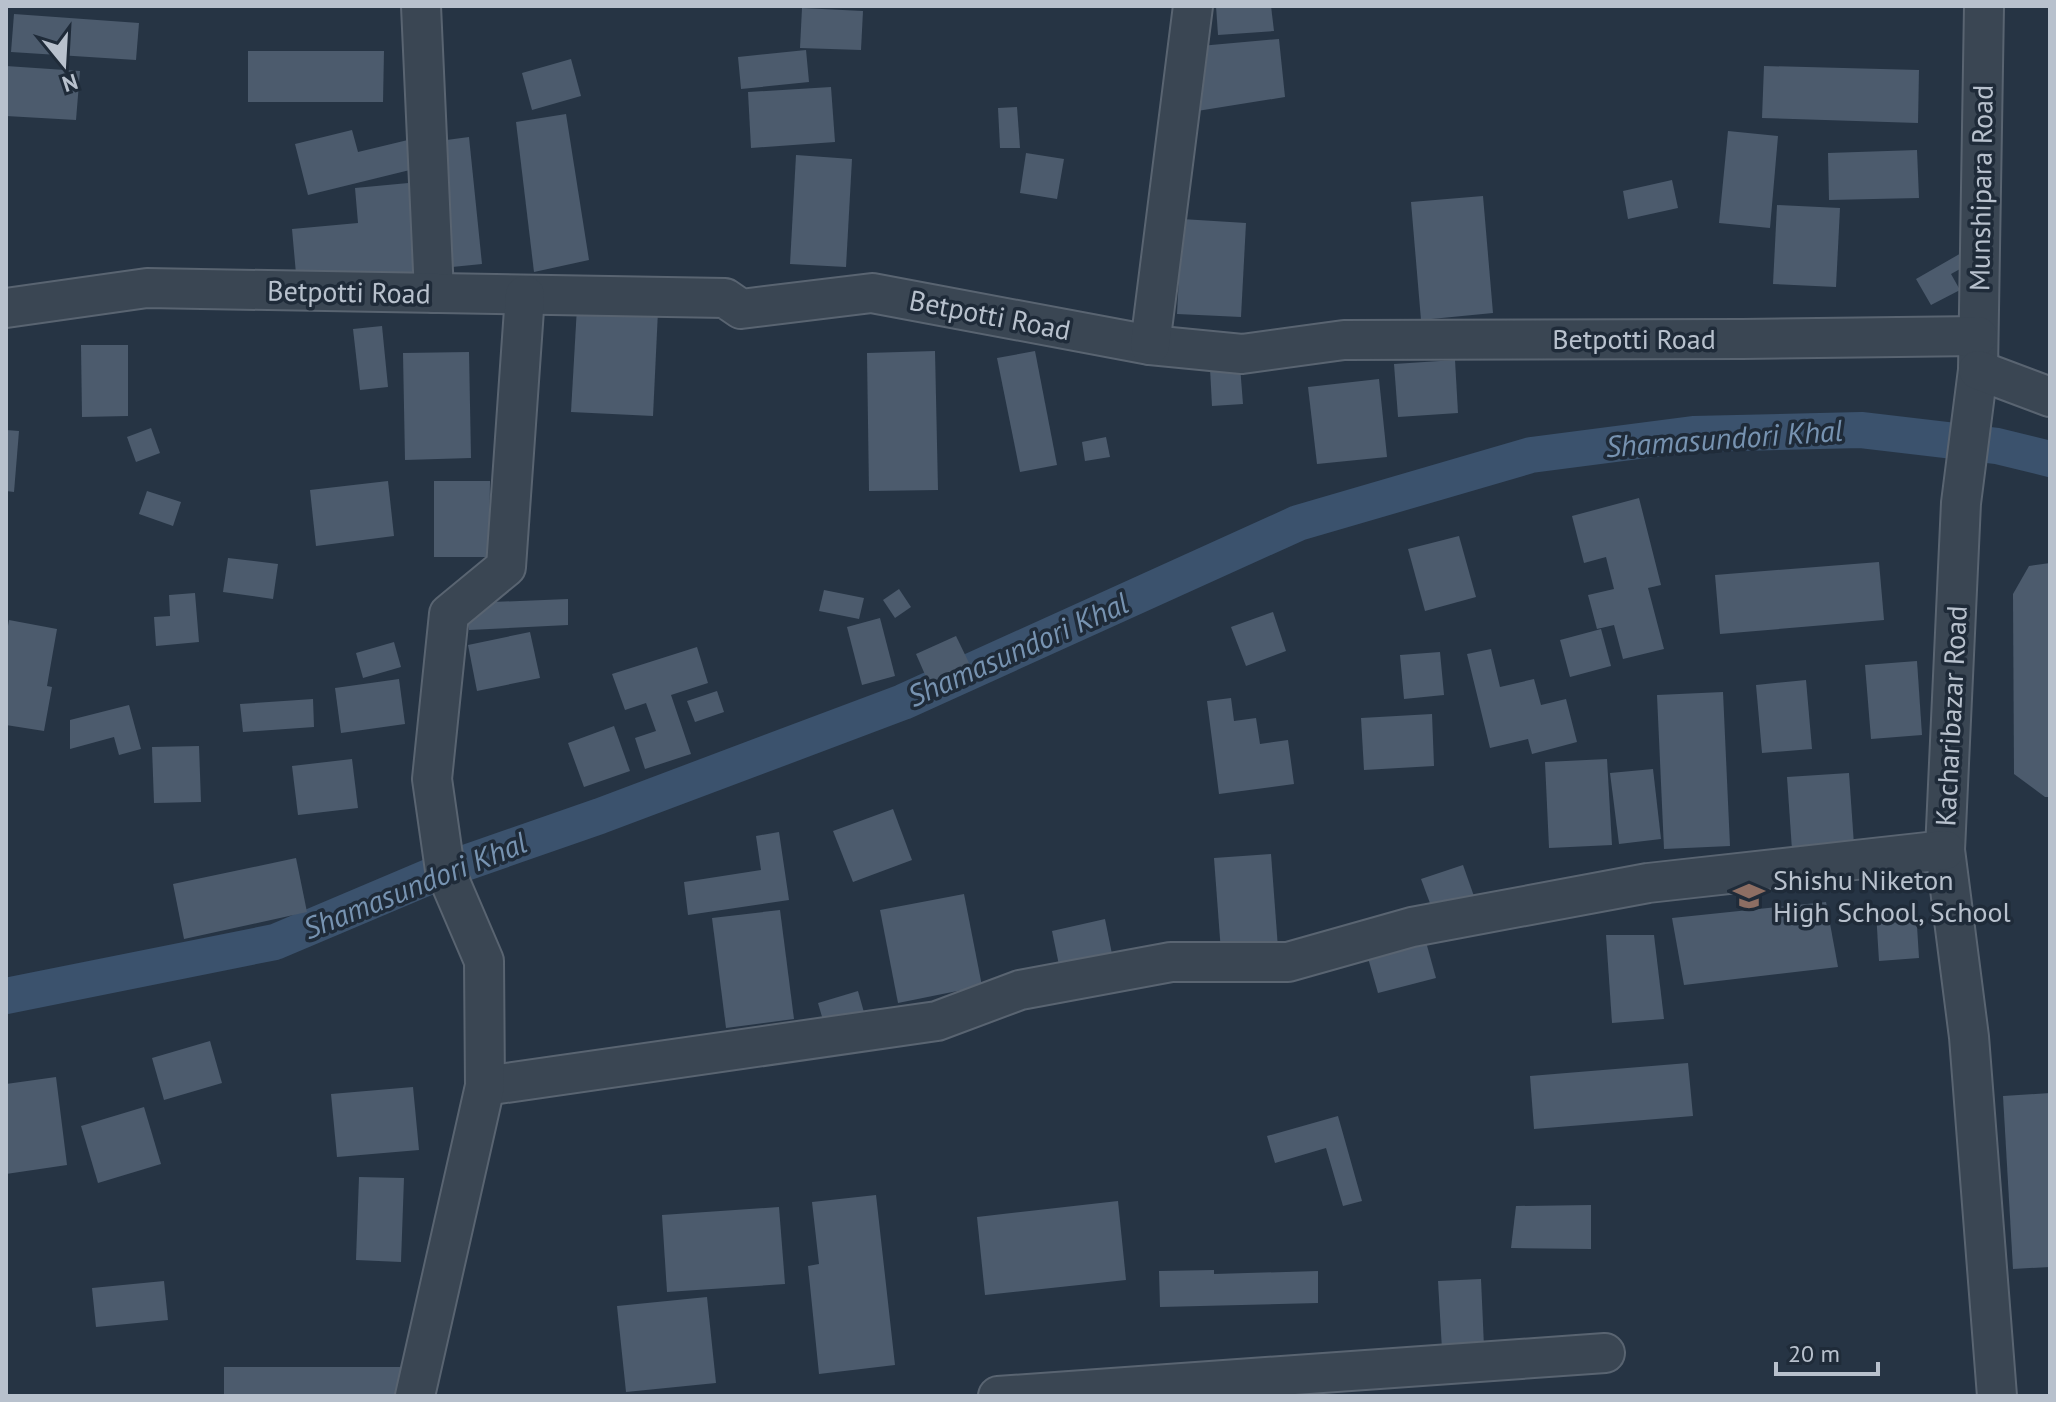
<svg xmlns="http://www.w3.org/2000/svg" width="2056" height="1402" font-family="'PT Sans',sans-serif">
	<rect width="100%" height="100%" fill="#263444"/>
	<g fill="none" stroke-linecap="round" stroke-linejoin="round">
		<path stroke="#3b526d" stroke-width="36" d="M6,996l269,-54 170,-72 155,-54 303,-114 395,-179 233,-68 162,-21 168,-4 136,16 53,13"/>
	</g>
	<g fill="#4c5b6d">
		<path d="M1216,6h55l3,25 -56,4z"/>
		<path d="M802,8l61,3 -2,39 -61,-2z"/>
		<path d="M14,14l125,9 -3,37 -125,-8z"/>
		<path d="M1279,39l6,58 -94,15 9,-66z"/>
		<path d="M806,50l3,32 -68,7 -3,-32z"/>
		<path d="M248,51h136l-1,51h-135z"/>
		<path d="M571,59l10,37 -49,14 -10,-37z"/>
		<path d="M6,66l74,5 -4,49 -70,-4z"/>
		<path d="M1764,66l155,4 -1,53 -156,-5z"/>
		<path d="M831,87l4,55 -84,6 -3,-56z"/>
		<path d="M1017,107l3,41h-20l-2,-40z"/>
		<path d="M566,114l23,146 -55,12 -18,-150z"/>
		<path d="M352,130l6,22 54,-13 6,29 -110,27 -13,-51z"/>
		<path d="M1728,131l50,5 -8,92 -51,-5z"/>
		<path d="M469,137l13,127 -30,3 -13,-126z"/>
		<path d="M1917,150l2,48 -90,2 -1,-47z"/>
		<path d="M1026,153l38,6 -7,40 -37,-6z"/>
		<path d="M796,155l56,4 -6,108 -56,-3z"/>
		<path d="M1672,180l6,28 -50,11 -5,-28z"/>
		<path d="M419,182l8,90 -130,13 -5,-56 66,-6 -3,-35z"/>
		<path d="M1483,196l10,117 -72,7 -10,-118z"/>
		<path d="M1777,205l63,3 -4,79 -63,-3z"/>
		<path d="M1182,219l64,4 -5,94 -64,-3z"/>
		<path d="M1963,252l6,12 -18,10 9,16 -29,15 -15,-26z"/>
		<path d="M577,307l81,4 -5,105 -82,-4z"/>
		<path d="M382,326l6,61 -28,3 -7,-61z"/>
		<path d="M81,345h47v71l-46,1z"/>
		<path d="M935,351l3,139 -69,1 -2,-138z"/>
		<path d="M1035,351l22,114 -37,7 -23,-114z"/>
		<path d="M469,352l2,106 -66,2 -2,-107z"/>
		<path d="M1455,360l3,53 -60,4 -4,-53z"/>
		<path d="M1240,366l3,38 -31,2 -2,-38z"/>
		<path d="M1379,379l8,78 -70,7 -9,-77z"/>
		<path d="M151,428l9,25 -24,9 -9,-25z"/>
		<path d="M6,430l13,1 -5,61 -8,-1z"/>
		<path d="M1106,437l4,20 -25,4 -3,-19z"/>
		<path d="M388,481l6,55 -78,10 -6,-56z"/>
		<path d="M434,481h56l-1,76h-55z"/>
		<path d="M147,491l34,11 -8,24 -34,-12z"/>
		<path d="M1639,498l22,87 -13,3 16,61 -41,10 -9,-34 -17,4 -9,-34 26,-6 -8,-32 -22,6 -12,-47z"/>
		<path d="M1459,536l17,61 -51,14 -17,-62z"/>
		<path d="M228,558l50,6 -5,35 -50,-7z"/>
		<path d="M1879,562l5,58 -164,14 -5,-59z"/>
		<path d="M2050,563v234h-5l-31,-23 -1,-180 16,-28z"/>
		<path d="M899,589l12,18 -16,11 -12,-18z"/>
		<path d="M824,590l40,8 -5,21 -40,-8z"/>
		<path d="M195,593l4,49 -43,4 -2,-29 16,-1 -1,-21z"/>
		<path d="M568,599v26l-99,5 -1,-27z"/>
		<path d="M1273,612l13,39 -40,15 -15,-39z"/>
		<path d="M880,618l15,58 -33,9 -15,-58z"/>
		<path d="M9,620l48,9 -10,57 5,1 -8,44 -38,-6 2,-46 -2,-1v-40z"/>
		<path d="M1601,629l10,37 -41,11 -10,-37z"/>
		<path d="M530,632l10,46 -63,13 -9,-46z"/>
		<path d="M956,636l15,31 -41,19 -14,-32z"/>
		<path d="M394,642l7,25 -38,11 -7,-25z"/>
		<path d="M697,647l11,36 -37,12 20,59 -46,15 -10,-31 21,-7 -10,-28 -21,7 -13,-36z"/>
		<path d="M1491,649l9,38 34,-8 7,26 25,-6 11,43 -45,12 -4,-15 -38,9 -23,-94z"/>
		<path d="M1440,652l4,43 -40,4 -4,-44z"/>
		<path d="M1917,661l5,74 -51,4 -6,-74z"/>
		<path d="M399,679l6,45 -64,9 -6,-45z"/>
		<path d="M1806,680l6,69 -50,4 -6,-68z"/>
		<path d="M717,691l7,21 -29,10 -8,-21z"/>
		<path d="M1723,692l7,154 -66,3 -7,-154z"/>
		<path d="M1231,698l3,23 22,-3 4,26 28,-4 6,44 -75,10 -12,-93z"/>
		<path d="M313,699l1,28 -71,5 -3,-28z"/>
		<path d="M129,705l12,44 -22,6 -5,-18 -44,12v-29z"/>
		<path d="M1432,714l2,52 -70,4 -3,-52z"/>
		<path d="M614,726l16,45 -46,16 -16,-44z"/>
		<path d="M199,746l2,56 -47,1 -2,-56z"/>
		<path d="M352,759l6,49 -60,7 -6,-49z"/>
		<path d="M1607,759l5,86 -63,3 -4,-86z"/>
		<path d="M1653,769l8,70 -42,5 -9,-71z"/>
		<path d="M1849,773l5,72 -62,5 -5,-73z"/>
		<path d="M893,809l19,51 -59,22 -20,-51z"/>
		<path d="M779,832l10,68 -101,15 -4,-33 77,-12 -5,-34z"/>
		<path d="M1271,854l7,94 -57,4 -7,-94z"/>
		<path d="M296,858l11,54 -123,27 -11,-55z"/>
		<path d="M1463,865l12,34 -41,15 -13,-35z"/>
		<path d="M964,894l18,92 -84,17 -18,-93z"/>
		<path d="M1826,902l12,65 -154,18 -12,-67z"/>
		<path d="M780,910l14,109 -68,9 -14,-110z"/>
		<path d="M1916,910l3,48 -40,3 -3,-49z"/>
		<path d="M1105,919l8,40 -53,11 -8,-39z"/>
		<path d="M1606,935h48l10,84 -52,4z"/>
		<path d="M1426,942l10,36 -58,15 -10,-35z"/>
		<path d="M858,991l7,25 -40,11 -7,-24z"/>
		<path d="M210,1041l12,42 -58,17 -12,-42z"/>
		<path d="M1688,1063l5,53 -159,13 -4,-53z"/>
		<path d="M56,1077l11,88 -61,9v-90z"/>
		<path d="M413,1087l6,63 -82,7 -6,-63z"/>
		<path d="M2050,1093v174l-37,2 -10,-173z"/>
		<path d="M144,1107l17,57 -63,19 -17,-57z"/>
		<path d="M1338,1116l24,85 -19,5 -17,-58 -51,15 -8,-27z"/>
		<path d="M359,1177l45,1 -3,84 -45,-2z"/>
		<path d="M876,1195l19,170 -76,9 -11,-108 11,-2 -7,-62z"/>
		<path d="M1118,1201l8,79 -141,15 -8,-78z"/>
		<path d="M1591,1205v44l-80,-1 5,-42z"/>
		<path d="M779,1207l6,77 -118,8 -5,-77z"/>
		<path d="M1214,1270v4l104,-3v32l-158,4 -1,-36z"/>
		<path d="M1481,1279l3,68 -42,3 -4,-69z"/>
		<path d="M164,1281l4,39 -72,7 -4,-39z"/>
		<path d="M707,1297l9,86 -90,9 -9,-86z"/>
		<rect x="224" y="1367" width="184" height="29"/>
	</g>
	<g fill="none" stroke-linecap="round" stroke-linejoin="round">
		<defs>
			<g id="minor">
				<path d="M421,6l13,287"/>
				<path d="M1984,6l-6,364 -17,133 -16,347 24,187 28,359"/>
				<path d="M6,308l141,-20 578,10 16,11 131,-16 278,52 92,9 102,-14 398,-1 236,-3"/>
				<path d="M1150,345l43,-339"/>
				<path d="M1978,370l72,27"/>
				<path d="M485,1086l452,-65 83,-31 151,-28h117l124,-35 236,-44 297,-33"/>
				<path d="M415,1396l70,-310 -1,-125 -39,-91 -13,-91 17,-165 57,-47 19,-272"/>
				<path d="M998,1396l607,-43"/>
			</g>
		</defs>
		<use href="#minor" stroke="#596471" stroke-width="42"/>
		<use href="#minor" stroke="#3a4653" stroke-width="38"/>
	</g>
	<defs>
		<symbol id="school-bare" viewBox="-9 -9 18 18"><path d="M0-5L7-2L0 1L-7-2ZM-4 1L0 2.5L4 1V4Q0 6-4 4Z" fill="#8d6e63" stroke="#1f2b39" stroke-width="2.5" paint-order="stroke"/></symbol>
	</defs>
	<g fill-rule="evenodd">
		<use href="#school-bare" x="1727" y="874" width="44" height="44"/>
	</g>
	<g text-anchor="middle" stroke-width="7" stroke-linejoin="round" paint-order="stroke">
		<g font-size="28" fill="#b8c1cd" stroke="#1f2b39">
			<text transform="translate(1981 188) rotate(-89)" y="10">Munshipara Road</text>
			<text transform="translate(349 292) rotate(1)" y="10">Betpotti Road</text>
			<text transform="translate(990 315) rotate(11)" y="10">Betpotti Road</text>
			<text x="1634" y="349">Betpotti Road</text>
			<text transform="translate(1951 716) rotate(-87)" y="10">Kacharibazar Road</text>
		</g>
		<g font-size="28" fill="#b8c1cd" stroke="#1f2b39" text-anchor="start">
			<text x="1773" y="890">Shishu Niketon<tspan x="1773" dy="32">High School, School</tspan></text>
		</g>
		<g font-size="30" font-style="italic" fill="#7793b1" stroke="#1f2b39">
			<text transform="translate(1724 439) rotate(-4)" y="10">Shamasundori Khal</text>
			<text transform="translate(1018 650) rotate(-24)" y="10">Shamasundori Khal</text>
			<text transform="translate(415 886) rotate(-22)" y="10">Shamasundori Khal</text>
		</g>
	</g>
	<rect width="2056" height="1402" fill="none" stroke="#b8c1cd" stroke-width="16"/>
	<g transform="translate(64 64) rotate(162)" stroke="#1f2b39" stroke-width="6" paint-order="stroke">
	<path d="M0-6L14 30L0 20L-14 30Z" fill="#b8c1cd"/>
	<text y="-12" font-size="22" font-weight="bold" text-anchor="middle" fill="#b8c1cd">N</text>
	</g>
	<path d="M1776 1362v12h102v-12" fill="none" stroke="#b8c1cd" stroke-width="4"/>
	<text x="1788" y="1362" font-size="24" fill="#b8c1cd" stroke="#1f2b39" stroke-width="6" paint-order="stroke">20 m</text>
</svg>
